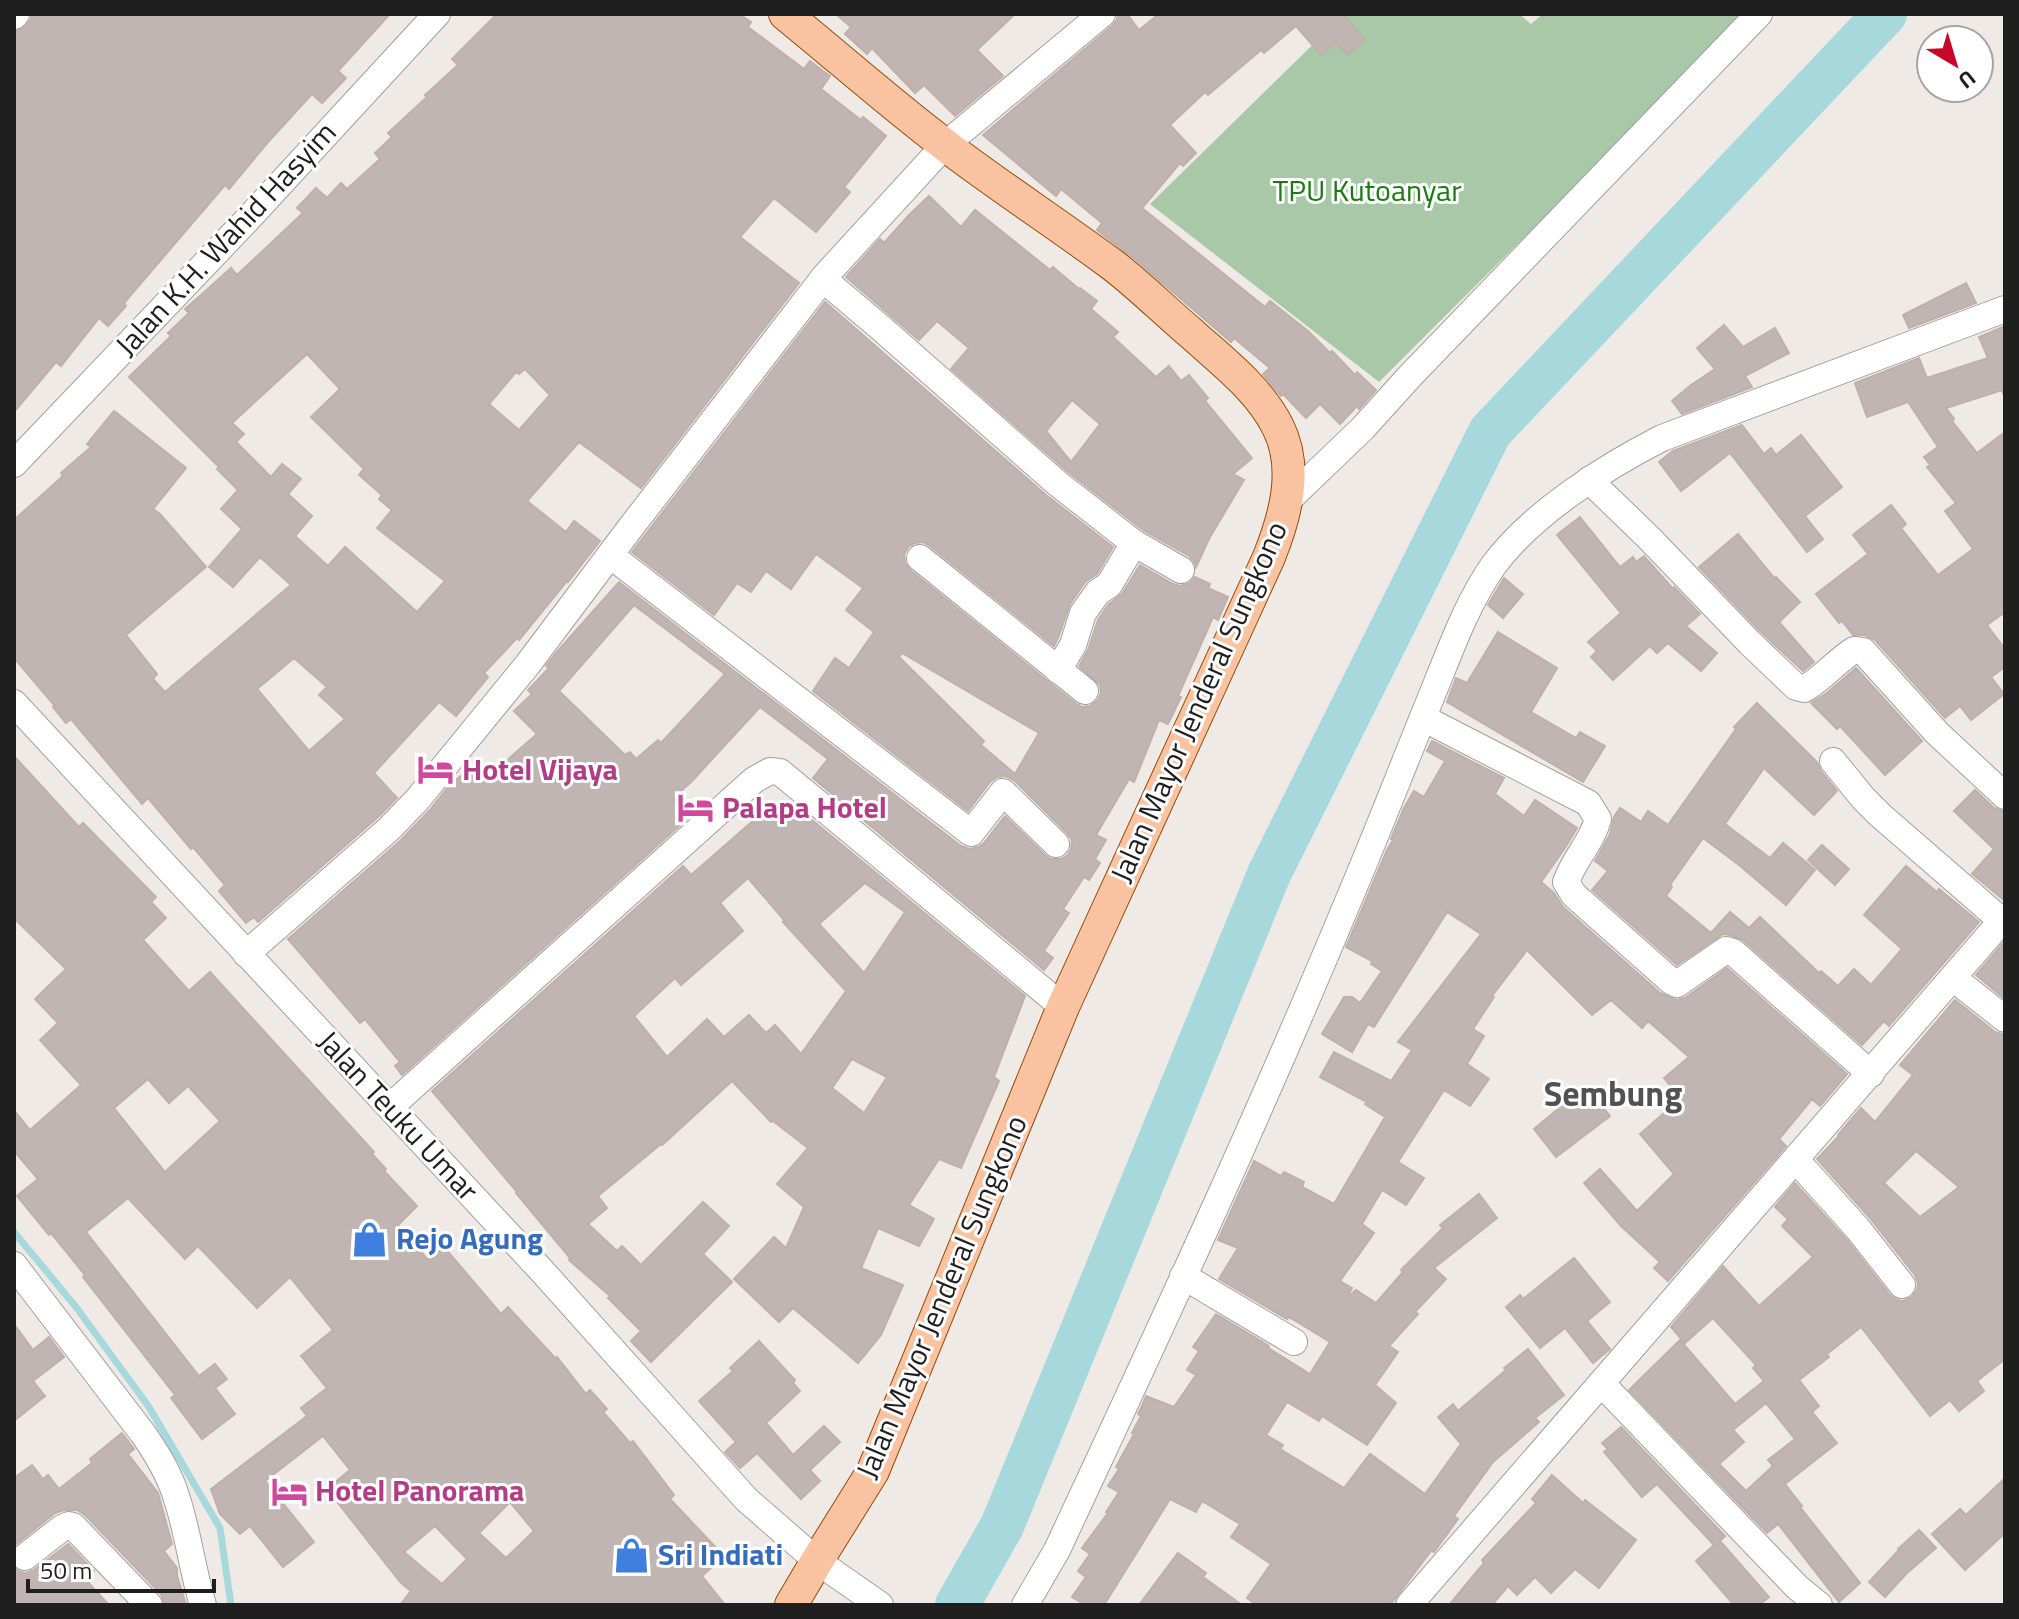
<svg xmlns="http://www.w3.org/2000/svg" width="2019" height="1619" font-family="'Titillium Web',sans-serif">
	<rect width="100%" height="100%" fill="#efeae6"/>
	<path fill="#a8c8a7" d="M1344,14h175l12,10 12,-10h205l-369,368 -229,-178z"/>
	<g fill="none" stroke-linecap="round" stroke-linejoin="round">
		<path stroke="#a7d9dc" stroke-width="7" d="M14,1232l62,75 73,100 71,121 11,77"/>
		<path stroke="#a7d9dc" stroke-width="44" d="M957,1605l45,-79 267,-652 221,-442 395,-418"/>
	</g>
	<g fill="#c0b5b2" stroke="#c1afa8" stroke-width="2" fill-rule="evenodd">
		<path d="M32,14h358l-52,57 8,7 -24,25 -10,-9 -43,47 -40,48 -4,-4 -101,118 2,3 -18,20 -9,-8 -38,48 -5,-4 -42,50v-380l11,-5 6,-8z"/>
		<path d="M497,14h242l12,8 -3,5 56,42 6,-8 13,10 7,5 -9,13 40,31 2,-3 23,19 -42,51 6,5 -34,40 -42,-34 -34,39 59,46 -158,205 -62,-46 -52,59 39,31 8,-11 26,20 -32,41 -1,-1 -48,59 -2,-2 -33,35 4,4 -32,39 -17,-14 -65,71 23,25 -19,19 -120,105 -4,-5 -8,6 -27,-32 6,-6 -32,-38 -2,2 -43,-51 -6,6 -71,-85 -5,4 -13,-16 2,-1 -41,-48v-138l49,-44 -2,-3 30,-26 -4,-3 27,-33 72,57 -33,41 7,5 46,53 -80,68 31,39 -4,5 12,13 126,-107 -31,-28 -27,30 -24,-20 33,-38 -21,-20 17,-19 -21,-21 2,-2 -90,-90 42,-41 -3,-3 21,-20 -4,-4 16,-14 30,-27 6,7 66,-62 -6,-5 19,-20 11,10 14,-15 6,6 33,-30 -5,-6 17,-16 -4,-4 39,-36 -2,-2 33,-30 -6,-6zM307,354l33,35 -29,28 53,52 -5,6 23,20 -3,4 13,11 -15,18 68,53 -28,31 -72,-65 -17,19 -33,-30 17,-20 -24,-22 13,-15 -19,-15 -11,13 -35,-35 8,-8 -12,-11zM525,369l25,26 -31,35 -30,-26 27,-32 3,2zM294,658l33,29 -8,8 26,24 -36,32 -52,-62z"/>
		<path d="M836,14h179l-38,36 26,26 -48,40 -31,-31 -9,8 -43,-45 -5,6 -22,-20 6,-7z"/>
		<path d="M1118,14h9l12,16 20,-16h184l22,26 -17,15 -12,-13 -15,13 -25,-29 -32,27 -3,-3 -53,45 -3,-3 -35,33 26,28 -13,13 -3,-3 -38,45 123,99 5,-6 38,30 22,22 2,-2 23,24 2,-3 19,18 -17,19 -2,-3 -17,18 -20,-20 -14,14 -23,-24 -2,2 -18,-22 7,-6 -36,-30 -3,4 -95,-82 -39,-30 5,-7 -41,-34 -5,7 -73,-61 129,-109 5,-6z"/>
		<path d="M929,196l32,31 14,-17 75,60 3,-3 26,22 1,-1 17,13 -6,8 27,23 -5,5 43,40 13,-11 12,15 8,-6 19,23 -3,3 47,57 -19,16 11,6 -34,57 -14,30 -2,-6 -5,-5 -46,-26 -76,-59 -116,-102 18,-21 -32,-27 -18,19 -73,-63 34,-38 4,4 25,-28zM1072,400l28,24 -29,38 -25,-31z"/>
		<path d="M1966,283l10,20 -67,25 -6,-13z"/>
		<path d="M825,302l221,193 67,52 -16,27 -12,8 -15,22 -12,34 -4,8 -124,-100 -7,-4 -8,1 -7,4 -4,8 1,8 5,7 165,133 7,4 8,-1 8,-6 3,-7 -1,-8 -21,-19 9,-16 10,-30 11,-16 13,-10 18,-29 33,19 7,2 10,-3 5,-6 15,7 -2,4 20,9 -10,23 -5,-3 -35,79 3,1 -13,27 -9,-4 -25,62 -5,-3 -33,56 10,5 -11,19 5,4 -11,17 -5,-3 -21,32 6,4 -25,38 9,7 -9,12 -231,-192 15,-19 -68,-52 -67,73 -15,14 4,5 -6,5 12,14 -286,257 -7,-9 5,-4 -35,-43 -5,4 -72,-84 112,-98 29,-30 19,-24 21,-18 12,14 56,-49 -23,-23 18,-17 -4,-4 21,-22 -3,-2 10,-13 63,-71 342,264 9,3 8,-2 6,-4 21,-27 40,39 6,4h10l7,-4 3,-6 1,-9 -5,-7 -53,-53 -8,-4 -9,1 -7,5 -22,29 -155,-120 22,-33 14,10 25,-36 -28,-22 17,-22 -47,-34 -25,35 -25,-18 -15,21 -14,-9 -23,32 -82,-63zM634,605l91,69 -64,69 -3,-3 -22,19 -6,-7 -5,3 -66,-64zM902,653l137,80 -24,41 -34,-29 3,-4 -85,-84z"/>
		<path d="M1724,325l19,22 32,-19 14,25 -44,23 7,11 -70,27 -10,-13 19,-16 24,-16 -18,-21z"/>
		<path d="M2005,326v72l-3,-8 -56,18 8,11 -2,2 25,32 28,-21v180l-18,13 18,24v18l-14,10 13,17 -33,26 -11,-14 -15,12 -70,-78 -10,-5h-12l-11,-14 -3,2 -23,-29 52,-40 -15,-19 38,-30 15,19 -5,4 37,47 35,-26 -28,-38 11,-8 -29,-36 3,-2 -6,-8 14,-10 -30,-45 -41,15 -12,-34 64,-25 8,20 61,-20 -9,-21z"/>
		<path d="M1742,425l22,29 7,-6 5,7 25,-20 41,52 -37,29 18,23 -16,13 -77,-99 -49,38 -22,-29 14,-11z"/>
		<path d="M1580,517l40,50 13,-10 3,5 8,-6 29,33 1,-2 26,27 -14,12 31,27 -16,18 -33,-28 -11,10 -7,-7 -37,34 -22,-23 6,-6 -9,-9 33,-29 -64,-78z"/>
		<path d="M1738,534l37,45 1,-2 24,25 -21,20 35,40 -11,9 -42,-39 -62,-65z"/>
		<path d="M1504,578l19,16 -20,24 -15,-13z"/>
		<path d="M1498,632l59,36 -26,44 45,26 4,-6 25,14 -22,36 -136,-80 9,-24 11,5z"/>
		<path d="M1856,668l66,73 -37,34 -45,-49 -3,3 -26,-26 16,-10z"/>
		<path d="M1757,703l60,59 4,9 16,20 -23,24 -50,-47 -39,56 45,34 13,-15 32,27 -29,35 -47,-40 -36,-27 -33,47 2,2 -6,9 45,37 19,-21 19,16 11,-11 59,56 2,-2 17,15 16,-17 17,16 31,-36 -38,-34 42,-49 31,26 2,-3 40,33 -90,104 -5,-5 -22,24 -119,-105 -13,-5 -7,-1 -46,31 -85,-75 16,-19 -13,-10 15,-27 4,-17 6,-9 21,14 7,-11 20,14 68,-96 -2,-2z"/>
		<path d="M1432,741l72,37 -9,16 29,22 11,-16 42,28 -12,20 -24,34 13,11 9,14 97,86 17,7 8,-2 42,-30 120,106 -27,32 -8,-7 -33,40 7,7 -118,135 -14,-13 6,-6 -39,-36 -37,-43 16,-14 37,42 37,-37 -34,-40 41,-36 -17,-20 25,-21 -41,-36 -6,7 -31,-28 -19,15 -65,-65 -35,46 2,1 -21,32 11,7 -17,28 22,15 -19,27 -26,-16 -46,72 26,16 -18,27 -24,-15 -20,34 12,9 -34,48 12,7 -6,10 10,-8 20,13 27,-31 -2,-2 42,-42 -3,-3 39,-31 18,24 -63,50 12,11 -31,33 3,2 -29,32 9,6 -23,33 21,18 -29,42 -45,-29 -3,5 -32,-19 -21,33 17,10 -3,4 64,39 26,-34 55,40 36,-50 -23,-27 15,-13 5,7 48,-41 -2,-2 24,-19 36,46 -29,23 4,4 -46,40 -39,54 4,3 -24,33 -3,-1 -41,54h-133l-10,-7 24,-34 -40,-27 9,-13 -38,-23 -6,11 -26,-13 -66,106h-19l-13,-8 14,-20 -8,-6 12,-17 -8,-6 26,-35 -2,-1 13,-20 -11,-6 11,-17 -3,-2 18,-33 -2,-1 9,-17 -3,-2 4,-8 4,-10 28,11 22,-32 -9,-5 12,-19 -6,-4 23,-33 53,32 -1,2 42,26 20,-32 -41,-25 -2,2 -68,-40 19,-31 -20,-8 36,-79 27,15 3,-4 20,10 -2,5 32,17 51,-87 -20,-13 2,-2 -47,-25 14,-25 57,29 21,-31 -14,-8 83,-108 -34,-22 -73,115 -6,-3 -16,28 -30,-18 22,-37h8l8,6 22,-32 -11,-7 1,-3 -26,-14 41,-97 6,-10 -2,-1 13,-31 10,-17 10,6 21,-36 -18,-10z"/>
		<path d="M14,756l65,71 4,-4 73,74 -5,5 15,16 -23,22 46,51 21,-19 164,180 -2,2 14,15 -2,2 33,35 -19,19 30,35 16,-13 57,67 7,-7 48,52 1,-2 29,37 4,-4 17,19 -4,3 27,31 3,-2 41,54 -4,4 54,57 -22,20 23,29h-325l11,-14 -10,-8 -74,-94 23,-19 -27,-34 -58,45 49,61 -31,25 -33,-41 -10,8 -20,-20 -9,-25 96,-73 -6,-8 26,-20 -26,-32 32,-26 -43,-53 -33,31 -59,-62 -13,13 -57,-61 -42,34 113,144 16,-12 12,15 -12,9 20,26 -33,25 -31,-41 4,-3 -92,-118 2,-2 -34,-42 -2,2 -32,-39 21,-17 -24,-28v-41l16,20 51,-45 -41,-45 18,-17 -23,-24 31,-30 -52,-51zM148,1079l21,24 19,-17 32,35 -55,51 -51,-64zM510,1502l24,29 -28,27 -27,-25zM435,1526l32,33 -25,25 -38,-32z"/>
		<path d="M1975,790l19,18 11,4v89l-33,-27 22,-25 -40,-38z"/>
		<path d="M795,806l230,190 -31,81 5,4 -38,87 -22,-9 -30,46 25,14 -15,27 -41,-18 -17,40 42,17 -22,50 -23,28 -65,-55 -14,14 -45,-43 40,-42 12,11 18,-41 -27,-23 31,-36 -35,-27 -2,1 -39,-41 -70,64 -1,-1 -63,52 9,12 -19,16 29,27 5,-5 19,19 62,-63 26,24 -26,28 29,28 -81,80 -20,-21 10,-10 -33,-33 2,-2 -41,-36 1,-2 -54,-65 1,-1 -85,-101 251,-225 8,9 78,-68 11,12zM748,878l37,43 -2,1 63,69 -45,63 -26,-29 -9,8 -17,-18 -25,22 -17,-18 -40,38 -33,-41 41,-38 6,7 62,-54 -23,-28zM865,883l40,29 -41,61 -45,-49zM852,1059l35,18 -23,36 -32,-25z"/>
		<path d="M1822,845l27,24 -14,16 -27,-25z"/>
		<path d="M2005,941v58l-29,-24z"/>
		<path d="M1955,1000l40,32 10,3v324l-28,22 7,10 -25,20 -9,-11 -20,16 -69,-89 -34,27 2,3 -30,23 20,26 -7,6 25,31 -52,41 17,22 -2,1 60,76 -21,19 -61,-78 -11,9 -138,-143 51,-50 55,64 29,-23 -11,-13 3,-3 -43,-47 -28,25 -14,-16 52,-61 36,40 54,-49 -31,-31 6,-7 -13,-12 20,-24 51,56 44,56 7,5 6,1 9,-4 5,-7 1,-6 -3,-9 -45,-57 -53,-59 22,-23 -1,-1 23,-27 14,14 38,-47 -13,-10zM1916,1151l43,36 -39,30 -36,-34zM1766,1403l29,36 -27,21 5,6 -27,25 -27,-27 25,-22 -11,-12z"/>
		<path d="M1590,1091l20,25 -54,41 -22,-28 35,-29 4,5z"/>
		<path d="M1574,1258l36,44 -23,19 23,28 -17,14 -28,-35 -25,20 -34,-41 14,-12 3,4z"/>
		<path d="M14,1324l19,26 16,-13 15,20 -31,24 12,15 -31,25z"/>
		<path d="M759,1341l36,39 -2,3 7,8 -34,32 27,32 31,-29 16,16 -30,28 10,11 -19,18 -44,-46 -17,15 -15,-16 11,-10 -37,-41 34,-30 -3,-3z"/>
		<path d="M1621,1427l104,109 -5,5 49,56 -10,8h-25l-38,-44 18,-16 -57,-61 -15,13 -38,-45 4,-3 -6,-6z"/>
		<path d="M122,1433l12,16 -6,5 30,39 14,51 -8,7 13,17v8l9,29h-21l-4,-11 -76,-79 -8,-5h-13l-9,3 -41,33v-68l18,-13 11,14 5,-4 11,14 33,-26 -2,-4z"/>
		<path d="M1552,1475l31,28 2,-3 51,40 -37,48 -24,-19 -24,24 -16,-16 -18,18 -9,-9 -16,19h-43l35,-42 -2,-3 54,-57 -4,-4z"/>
		<path d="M2005,1478v55l-40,37 -33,-36 28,-25 6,6z"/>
		<path d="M1919,1530l17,18 -30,26 -21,23 -16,-15 30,-32 -1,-1z"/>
		<path d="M68,1544l26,27 -9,8 24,26h-95v-37l6,4 6,1 8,-3z"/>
		<path d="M1178,1553l28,20 -3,4 39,28h-103z"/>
	</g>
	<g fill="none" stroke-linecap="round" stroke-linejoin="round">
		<defs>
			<g id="minor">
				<path d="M14,16l2,-2"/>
				<path d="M823,279l58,49 176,155 77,60 47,27"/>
				<path d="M14,464l232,-243 191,-207"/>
				<path d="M1589,480l60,58 101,105 46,44 8,2c19,-10 32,-28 50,-39l9,1 74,82 68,63"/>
				<path d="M1287,501l76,-73 48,-53 348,-361"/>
				<path d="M610,555l361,278 32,-41 53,52"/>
				<path d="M920,558l165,133"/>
				<path d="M1058,670l15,-25 10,-32 15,-21 11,-7 25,-42"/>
				<path d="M14,703l528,568 204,228 71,62 63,44"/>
				<path d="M1423,718l165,85 10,16c-6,23 -24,40 -32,63l8,13 97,86 6,3 49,-34 7,2 138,122"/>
				<path d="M1833,761l30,37 17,17 122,106"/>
				<path d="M246,954l143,-125 28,-29 111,-136 103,-137 194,-251 120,-131 157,-131"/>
				<path d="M1953,978l52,41"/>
				<path d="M391,1106l363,-326 16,-9 10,1 283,235"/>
				<path d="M1796,1160l62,69 44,56"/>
				<path d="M14,1265l130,170c13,19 25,38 32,61 12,35 16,73 27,109"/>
				<path d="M1183,1276l111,66"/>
				<path d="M1601,1383l196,204 22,18"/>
				<path d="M25,1557l37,-29 7,-3 4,1 76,79"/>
				<path d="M1025,1605l32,-55c101,-216 201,-432 292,-651 29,-68 55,-136 83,-204 18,-44 34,-90 61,-129 38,-52 112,-99 169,-128l343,-129"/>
				<path d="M1409,1605l596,-688"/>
			</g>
			<path id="major" d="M785,14c54,44 106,90 160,131 55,42 114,80 169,121 27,21 52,46 78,68 31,28 67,55 86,93 21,42 7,90 -9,130l-206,450 -190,464 -56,90 -26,44"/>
		</defs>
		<use href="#minor" stroke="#a0a0a0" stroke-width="28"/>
		<use href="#major" stroke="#954b05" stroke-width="34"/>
		<use href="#minor" stroke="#fff" stroke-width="26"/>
		<use href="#major" stroke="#f9c3a1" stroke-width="32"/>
	</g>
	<defs>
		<symbol id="hotel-bare" viewBox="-9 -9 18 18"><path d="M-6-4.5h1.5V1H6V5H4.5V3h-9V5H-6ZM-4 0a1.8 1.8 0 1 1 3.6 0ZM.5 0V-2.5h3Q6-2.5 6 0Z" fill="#d1479c" stroke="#fff" stroke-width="2.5" paint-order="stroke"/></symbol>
		<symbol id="shop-bare" viewBox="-9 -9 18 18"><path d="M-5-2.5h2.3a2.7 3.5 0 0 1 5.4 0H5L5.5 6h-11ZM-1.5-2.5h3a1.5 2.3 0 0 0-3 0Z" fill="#3f7fe0" stroke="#fff" stroke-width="2.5" paint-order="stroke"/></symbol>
	</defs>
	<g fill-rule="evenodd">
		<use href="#hotel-bare" x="410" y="744" width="51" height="51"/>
		<use href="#hotel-bare" x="670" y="782" width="51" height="51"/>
		<use href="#shop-bare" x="344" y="1214" width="51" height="51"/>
		<use href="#hotel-bare" x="264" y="1466" width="51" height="51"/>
		<use href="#shop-bare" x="606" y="1530" width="51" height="51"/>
	</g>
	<g text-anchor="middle" stroke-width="6" stroke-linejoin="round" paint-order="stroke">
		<g font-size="30" fill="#1a7b0f" stroke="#fff">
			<text x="1367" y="201">TPU Kutoanyar</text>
		</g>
		<g font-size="30" fill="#1f1f1f" stroke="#fff">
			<text transform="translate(226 239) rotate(-47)" y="10">Jalan K.H. Wahid Hasyim</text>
			<text transform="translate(1199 702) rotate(-66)" y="10">Jalan Mayor Jenderal Sungkono</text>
			<text transform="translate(398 1116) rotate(47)" y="10">Jalan Teuku Umar</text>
			<text transform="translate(942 1297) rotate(-67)" y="10">Jalan Mayor Jenderal Sungkono</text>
		</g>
		<g font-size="30" font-weight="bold" fill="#b23c85" stroke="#fff" text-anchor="start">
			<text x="462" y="780">Hotel Vijaya</text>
			<text x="722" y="818">Palapa Hotel</text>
			<text x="315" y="1501">Hotel Panorama</text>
		</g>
		<g font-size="30" font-weight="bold" fill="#366cbe" stroke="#fff" text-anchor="start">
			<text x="396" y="1249">Rejo Agung</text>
			<text x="658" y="1565">Sri Indiati</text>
		</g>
		<g font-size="34" font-weight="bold" fill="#525252" stroke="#fff">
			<text x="1613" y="1106">Sembung</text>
		</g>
	</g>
	<rect width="2019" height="1619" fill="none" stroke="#1f1f1f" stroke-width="32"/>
	<g transform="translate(1955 64) rotate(142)"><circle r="38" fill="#ffffff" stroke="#a5a5a5" stroke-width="2"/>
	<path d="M0-6L14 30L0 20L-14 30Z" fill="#c8062a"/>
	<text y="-12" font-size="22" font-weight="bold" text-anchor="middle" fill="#1f1f1f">U</text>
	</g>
	<path d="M28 1579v12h186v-12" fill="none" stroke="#1f1f1f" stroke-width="4"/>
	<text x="40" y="1579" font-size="24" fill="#1f1f1f" stroke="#ffffff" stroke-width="6" paint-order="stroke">50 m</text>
</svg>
